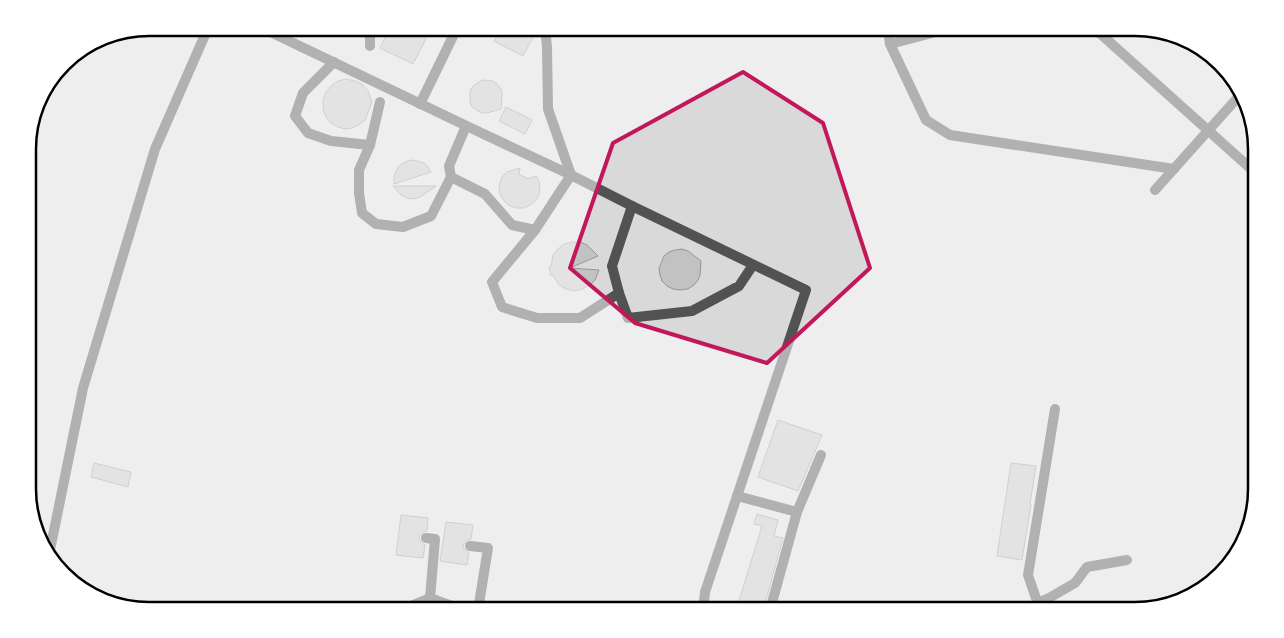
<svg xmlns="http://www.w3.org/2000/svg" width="1284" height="638" font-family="Barlow,sans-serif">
	<rect width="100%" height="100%" fill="#fff"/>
	<path fill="#d9d9d9" d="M149,28h986l53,12 43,35 24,59 1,355 -12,53 -41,48 -61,20h-993l-53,-12 -43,-35 -24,-58 -1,-364 12,-46 29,-37 34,-21z"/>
	<g fill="#c2c2c2" stroke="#969696">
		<path d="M390,28h23l15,7 -15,29 -33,-16z"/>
		<path d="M502,28h36l-15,28 -29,-15z"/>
		<path d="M346,79l9,2 7,3 6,7 4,11 -7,18 -6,5 -7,3 -7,1 -7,-2 -7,-4 -5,-6 -3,-8v-9l3,-8 5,-6 7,-5z"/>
		<path d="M482,80l11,1 4,3 4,5 1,5 -1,15 -14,4h-5l-10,-6 -2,-5v-11l3,-5z"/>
		<path d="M506,107l26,13 -7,14 -26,-13z"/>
		<path d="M411,160l6,1 7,2 4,4 3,5 -37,12v-7l2,-6 3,-5 6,-4z"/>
		<path d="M520,168l-1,6 9,5 8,-3 3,5 1,7 -1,7 -4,6 -5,4 -6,3h-7l-7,-2 -5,-4 -4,-6 -2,-6 1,-7 2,-6 5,-5z"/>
		<path d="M393,186h43l-16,11 -6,2 -7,-1 -6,-3z"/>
		<path d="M572,242h8l7,3 11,11 -28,12 29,2 -4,10 -5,5 -8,4 -8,2 -8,-2 -7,-4 -6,-10 -2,1 -2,-9h2l2,-12 5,-6 6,-5z"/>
		<path d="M682,249l6,2 13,10 -1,15 -2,4 -4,5 -6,4 -8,1 -7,-1 -6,-3 -5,-5 -2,-6 -1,-7 5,-12 5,-4 6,-2z"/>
		<path d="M778,420l44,15 -24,56 -40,-14z"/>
		<path d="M94,463l37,9 -3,15 -37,-10z"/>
		<path d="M1011,463l25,3 -6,38h1l-9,56 -25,-4z"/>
		<path d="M757,514l21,6 -4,16 9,2 -19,69 -12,-4 -1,5h2l-1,2h-26l3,-9 9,3 24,-78 -8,-2z"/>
		<path d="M401,515l27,3 -1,13 -4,1 -4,5 1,4 5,4 -2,13 -27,-3z"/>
		<path d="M446,522l27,3 -2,14 -4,1 -4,5 1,4 5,4 -2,12 -27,-4z"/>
	</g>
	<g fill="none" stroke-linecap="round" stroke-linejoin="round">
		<g stroke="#525252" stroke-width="10">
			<path d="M262,28l211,101 98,46 61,31 174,84 -101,302 -2,18"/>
			<path d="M888,28l2,16 36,76 24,15 224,34"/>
			<path d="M1094,28l156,140 6,3"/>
			<path d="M890,44l61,-16"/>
			<path d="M370,46v-18"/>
			<path d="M334,62l-31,31 -8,23 13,17 23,8 39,4 -11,25v23l3,20 14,11 27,3 28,-11 20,-39 34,17 27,31 23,5 -43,52 10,25 35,11h43l39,-25 9,25 64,-7 47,-25 14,-21"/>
			<path d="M420,104l37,-76"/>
			<path d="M370,145l10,-43"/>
			<path d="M451,177l-2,-11 17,-40"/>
			<path d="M1155,190l85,-95"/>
			<path d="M535,230l36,-55 -23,-66 -1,-62 -2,-19"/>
			<path d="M619,293l-7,-27 20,-60"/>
			<path d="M737,496l60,16"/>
			<path d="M426,538l9,1 -5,59"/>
			<path d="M470,546l18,2 -10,62"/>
			<path d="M49,555l34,-167 72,-239 53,-121"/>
			<path d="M1037,603l12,-5 26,-15 12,-16 40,-7"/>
			<path d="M401,610l29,-12 33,12"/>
			<path d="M770,610l27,-98 24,-57"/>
			<path d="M1040,610l-12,-35 27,-166"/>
		</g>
	</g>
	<path d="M0 0H1284V638H0ZM743,72l80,51 47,145 -103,95 -132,-40 -65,-55 43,-125z" fill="#fff" fill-opacity=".55" fill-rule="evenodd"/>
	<path fill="none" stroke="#c2185b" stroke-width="4" stroke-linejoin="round" d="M743,72l80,51 47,145 -103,95 -132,-40 -65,-55 43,-125z"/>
	<path d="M0 0H1284V638H0ZM149 36H1135A113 113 0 0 1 1248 149V489A113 113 0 0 1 1135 602H149A113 113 0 0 1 36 489V149A113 113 0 0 1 149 36Z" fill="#fff" fill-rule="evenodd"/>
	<path fill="none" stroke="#000" stroke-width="2.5" d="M149 36H1135A113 113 0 0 1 1248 149V489A113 113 0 0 1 1135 602H149A113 113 0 0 1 36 489V149A113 113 0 0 1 149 36Z"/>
</svg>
